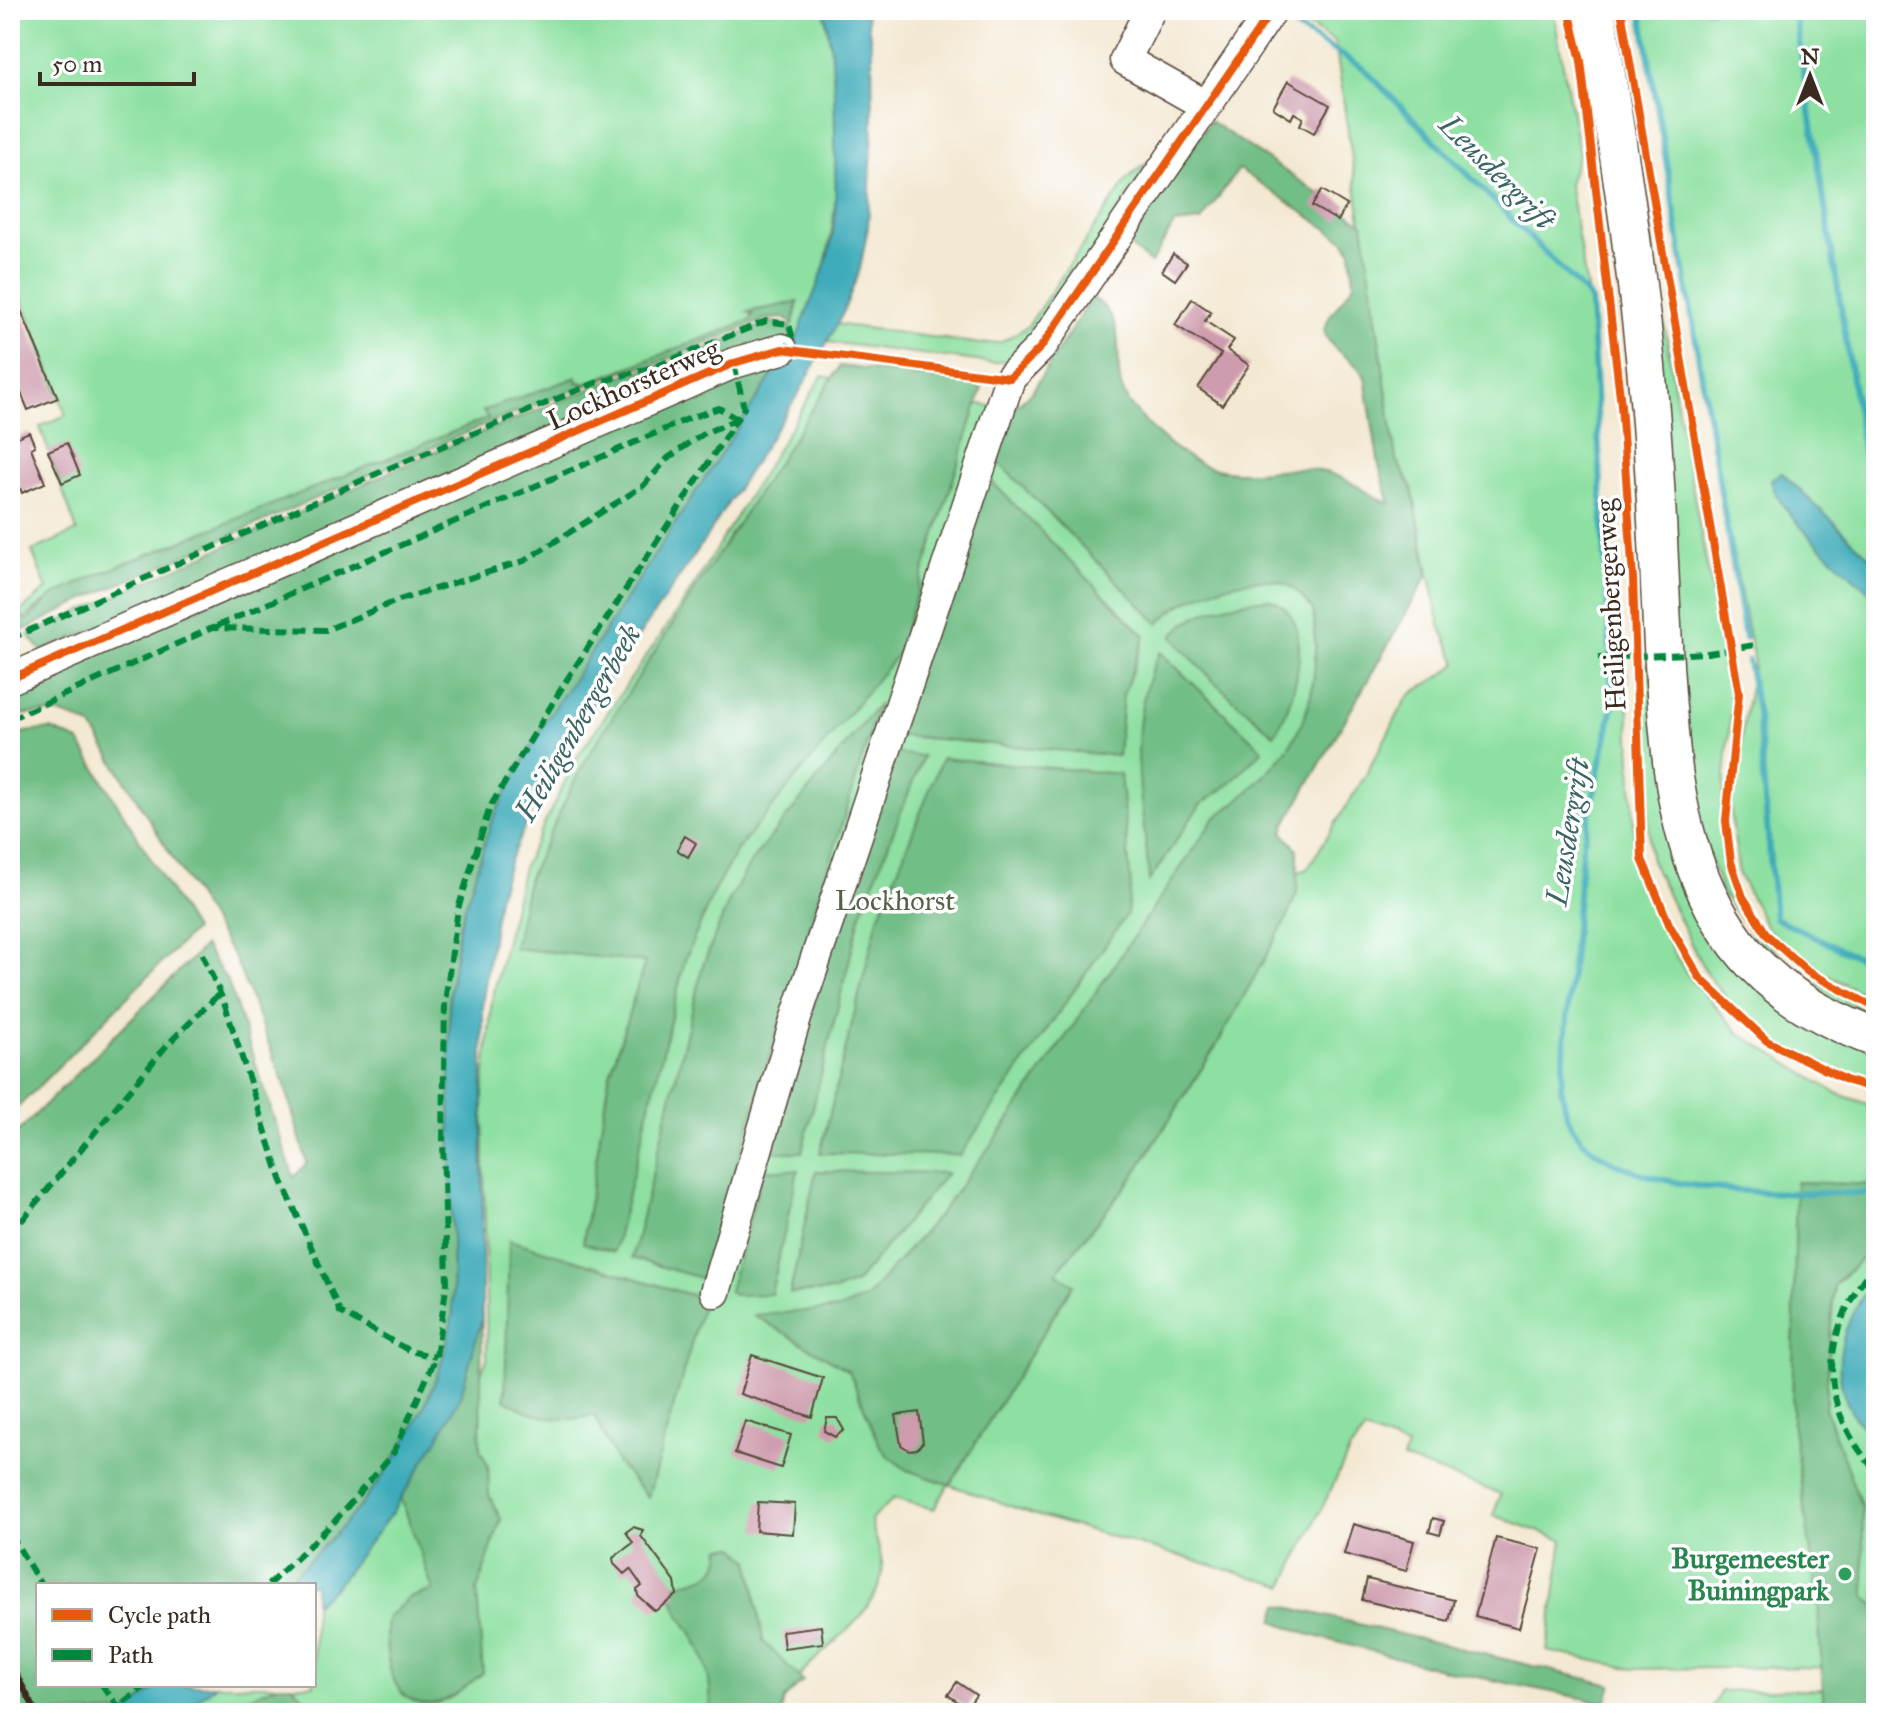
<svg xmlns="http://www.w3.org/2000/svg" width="1886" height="1723" font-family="'IM FELL Great Primer',serif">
	<rect width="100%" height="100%" fill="#fff"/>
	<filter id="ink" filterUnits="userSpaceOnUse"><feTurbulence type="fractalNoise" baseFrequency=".0125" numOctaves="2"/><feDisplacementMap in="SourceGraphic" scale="16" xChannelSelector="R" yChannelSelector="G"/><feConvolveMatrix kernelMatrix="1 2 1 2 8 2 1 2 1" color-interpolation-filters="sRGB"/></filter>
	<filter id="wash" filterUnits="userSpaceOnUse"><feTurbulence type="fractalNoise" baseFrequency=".006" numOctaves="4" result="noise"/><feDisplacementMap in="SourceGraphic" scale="32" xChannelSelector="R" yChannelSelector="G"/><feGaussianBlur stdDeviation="1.8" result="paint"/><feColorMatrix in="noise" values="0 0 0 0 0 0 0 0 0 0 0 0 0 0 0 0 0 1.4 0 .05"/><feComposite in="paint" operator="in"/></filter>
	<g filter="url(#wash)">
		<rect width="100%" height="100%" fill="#f3e8d1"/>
		<g fill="#8de0a1" stroke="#648560" stroke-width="2">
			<path d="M10,10h814c21,96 23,247 -30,332l-4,-12 7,-28 -46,10 1,8 -167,64 -9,-4 -89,32 2,6 -392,157 -54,28 -21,17 -1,-9 26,-22 -15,-38 45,-20 -37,-104 26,-12 -47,-124 -9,2z"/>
			<path d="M1283,10h270l26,143 -10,31 20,117 21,367 17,1 8,186 39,98 15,24 50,56 97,60 40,14v78l-80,-3 -3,239 47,28 -15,-41 9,-123 42,-40v32l-31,54 9,86 22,24v272h-167l12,-22 102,-2 -1,-22 -188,2 -87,-18 16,-111 -70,-25 8,-21 -98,-35 4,-12 -42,-16 -15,19 -66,136 -251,-72 -83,-29 123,-201 -18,-11 76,-93 33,-51 55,-88 78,-149 -1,-19 11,-4 57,-91 43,-80c16,-15 35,-19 50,-35l-17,-37 -28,-138 -16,-28 -61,-418z"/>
			<path d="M1609,10h7l60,388 56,304 -9,96 5,67 11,38 22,34 43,40 72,39v14l-100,-64 -54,-73 -33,-93z"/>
			<path d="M1642,10h234v991l-74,-40 -35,-33 -28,-53 -9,-70 24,-143 -49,-257z"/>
			<path d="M1150,160l-55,89 -78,110 -25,4 -165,-21 9,-18 145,20 20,-2 27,-16 100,-148z"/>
			<path d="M822,376l203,36 211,65 151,30 -110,329 -229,438 19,11 -133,224 -40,-11 -23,22c3,15 14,41 11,55 -14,61 -88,81 -103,138h-598l35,-28h98v-81l22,-18 65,-88 7,17 38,-56 41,-100 -4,-263 9,-96 31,-133 54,-110 108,-157z"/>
			<path d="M1642,663l7,2 45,230 182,161v29l-97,-40 -48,-42 -23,-27 -13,-24 -45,-94z"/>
		</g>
		<g fill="#72be87" stroke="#567452" stroke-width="2">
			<path d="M1210,121l153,102 33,237 16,28 16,87 -143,250 -2,8 14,16 1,11 -1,32 -10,26 -68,123 -88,139 -75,93 17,11 -123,201 -43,-15 -19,-14 -9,-12 -30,-73 -95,-56 85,-6 27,-11 71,-81 67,-90 210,-308c82,-62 110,-105 99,-209 -8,-10 -16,-21 -27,-26 -34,-14 -106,12 -127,40l-168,-169 19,-45 21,-17 61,-96c47,31 10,74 40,110 32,37 67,69 119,65 24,-1 49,-6 73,0 24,5 44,23 66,32l-11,-38 -14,-89c-11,-21 -34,-22 -41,-47l6,-14 24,-32 -3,-33 -6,-10 -106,-72 -38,52 -27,3 -23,39 -23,-18z"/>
			<path d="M798,302l-5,22 -8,-6 -19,1 -108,44 -35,8 -148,58 -388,169 -63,32 -7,-18 4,-1 -2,5 8,4 25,-24 45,-21 391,-157 -5,-7 94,-34v5l8,2 166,-64 2,-6 -6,-2z"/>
			<path d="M770,322l19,4 3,16 -750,309 -14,-16 399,-180 200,-81 42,-10z"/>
			<path d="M783,360l-242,369 -49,91 -33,107 -10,72 4,313c-15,108 -91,204 -171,273h-244v100h122l-34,28h-116v-573l194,-194 24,36 66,196 13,-15 -23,-80 -48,-122 -143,-233c-28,-19 -50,-16 -83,-12v-26l677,-294 69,-26 11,3z"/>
			<path d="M840,366l132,17 10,6 -85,266 -160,195 -24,43 -28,67 -71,292 -31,-9 26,-166 36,-115 -131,-14 14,-69 50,-105 26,-44z"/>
			<path d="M984,474l161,162 -22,59 -5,61 -222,-21z"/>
			<path d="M1267,599c53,12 29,104 7,136l-64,-57 -38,-41c21,-28 61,-34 95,-38z"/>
			<path d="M1160,652l103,98 -34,34 -29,21 -51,76c-5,-79 -27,-156 11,-229z"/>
			<path d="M879,704l-139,449 -33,127 -75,-22 71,-293 26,-64 23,-41z"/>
			<path d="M51,729l28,12 115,189 -184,185v-381z"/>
			<path d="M891,753l32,3 -63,161 -58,235h-33z"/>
			<path d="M942,758l178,16 11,110 -4,30 -167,241 -140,-2 57,-231z"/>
			<path d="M763,1170h35l-27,124 -38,1 -4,-4z"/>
			<path d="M816,1171l131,2 -91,110 -21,8 -45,2z"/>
			<path d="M1796,1182l80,3v60l-42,40 -9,123 37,100 3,89 11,9v107h-52l-6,-109 -26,-183z"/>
			<path d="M509,1240l195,59 -56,198 -30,-33 -24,-49c-33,9 -62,3 -89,-16z"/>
			<path d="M482,1318l-2,131 8,16 1,30 12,24 -24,72 6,82c-14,10 -31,28 -48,30 -48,7 -51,-53 -48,-85l22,-20 24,-8 -32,-92 59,-101z"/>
			<path d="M721,1547h14l15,13 13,81 40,40 -19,18 -3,14h-71c2,-26 -3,-53 -16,-76 -10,-18 -24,-29 -20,-52 24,-7 47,-5 47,-38z"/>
			<path d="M1279,1605l333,80 -6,18 -158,-32 -141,-37 -33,-13z"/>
			<path d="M278,1685h14l26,28h-107z"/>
		</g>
		<g fill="#3cabb9" stroke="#3c6a6c" stroke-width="2">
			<path d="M824,10h42l6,39 1,76 -5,102 -8,42 -18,46 -42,76 -102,159 -104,151 -54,91 -30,68 -12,38 -15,101 -1,319 -22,79 -21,40 -47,76 -56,73 -22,18v-19h-32c80,-69 156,-165 171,-273l-4,-313 10,-72 33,-107 49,-91 256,-392c12,-33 28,-65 35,-99 5,-27 3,-54 3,-81 0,-50 0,-98 -11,-147z"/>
			<path d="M1782,473l94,90v35c-24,-22 -104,-89 -105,-119z"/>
			<path d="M1876,1277v164c-55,-49 -42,-111 0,-164z"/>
			<path d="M160,1685h56l-35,28h-55z"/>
		</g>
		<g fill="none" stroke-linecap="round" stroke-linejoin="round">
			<g stroke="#3cabb9" stroke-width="6">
				<path d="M1641,10l104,628"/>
				<path d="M1794,10l74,470"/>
				<path d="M1287,22l76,46 228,231 22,407 -31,144 -21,237c3,11 4,26 9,36 41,79 230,70 306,70"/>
				<path d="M1748,661l10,56 17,201 101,48"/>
			</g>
		</g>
		<g id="blocks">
			<g fill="#ce9cae">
				<path d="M1288,81l42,24 -16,28 -14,-8 3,-7 -9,-5 -3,6 -18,-11z"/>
				<path d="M1322,190l25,15 -9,16 -26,-15z"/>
				<path d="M1173,254l14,9 -12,17 -13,-9z"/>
				<path d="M1192,299l19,13 -6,9 29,19 -7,10 22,15 -27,40 -24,-17 23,-34 -46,-29z"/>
				<path d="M17,301l41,97 -30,12 -18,-44v-62z"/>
				<path d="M29,432l6,14 -4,2 14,35 -23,10 -9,-21 -3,1v-17l3,-2 -3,-14z"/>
				<path d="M67,443l13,32 -18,8 -14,-32z"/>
				<path d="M685,836l11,7 -8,14 -11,-7z"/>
				<path d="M752,1355l71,23 -11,39 -72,-23z"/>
				<path d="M919,1412l4,30 -6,7 -8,1 -8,-5 -5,-30z"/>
				<path d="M827,1418h10l7,12 -9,7 -11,-6z"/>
				<path d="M745,1421l46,14 -10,33 -46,-15z"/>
				<path d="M758,1502l37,2 -2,30 -37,-3z"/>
				<path d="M1433,1518l11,3 -4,14 -11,-3z"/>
				<path d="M1353,1524l61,17 -8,30 -62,-17z"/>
				<path d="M633,1527l10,3 -2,6 34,46 2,13 -22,16 -17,-15 -1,-6 5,-4 -12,-17 -6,5 -10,-10 -1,-6 20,-15 -7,-11z"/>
				<path d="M1496,1538l45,11 -22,79 -44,-12z"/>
				<path d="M1367,1579l87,21 -5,21 -87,-21z"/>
				<path d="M821,1626l2,17 -39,5 -2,-17z"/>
				<path d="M957,1682l19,13 -9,13 -19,-13z"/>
			</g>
		</g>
	</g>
	<g filter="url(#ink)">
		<use href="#blocks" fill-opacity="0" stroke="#574639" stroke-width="2"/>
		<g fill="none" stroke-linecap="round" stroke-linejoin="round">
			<defs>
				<g id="minor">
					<path d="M1150,10l-25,50 80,45"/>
					<path d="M10,679l724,-316 48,-14"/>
					<path d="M715,1292l81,-274 214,-640 31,-31 231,-337"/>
				</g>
				<path id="major" d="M1595,10c22,128 43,259 54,389 8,88 10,177 15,265 5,79 9,157 43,229 36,78 92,116 169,145"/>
			</defs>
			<use href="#minor" stroke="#574639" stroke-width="33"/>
			<use href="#major" stroke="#574639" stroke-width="41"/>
			<use href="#minor" stroke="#fff" stroke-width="30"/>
			<use href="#major" stroke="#fff" stroke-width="38"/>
			<path stroke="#3b2a1e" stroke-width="6" d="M10,1663l27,50"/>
			<g stroke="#00873e" stroke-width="6" stroke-dasharray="12 6" stroke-linecap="butt">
				<path d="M217,626l473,-208 29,-10 18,11"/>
				<path d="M10,639l375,-169 208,-86 63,-18 110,-45 23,3 3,11 -5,14"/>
				<path d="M1598,658l110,-5 47,-8"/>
				<path d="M10,719l202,-91 114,2 73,-30 125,-39 119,-75 25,-28 35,-24 34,-15"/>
				<path d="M202,954l22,48 57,177 59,133 70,39 26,6"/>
				<path d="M10,1235l157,-190 53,-52"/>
				<path d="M1876,1262c-55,70 -62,140 0,209"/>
				<path d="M10,1533l31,52"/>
				<path d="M268,1585l67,-64 59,-69 42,-95 11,-75 -4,-140 2,-140 13,-93 32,-102 76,-126 178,-273 -10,-45"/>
				<path d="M102,1685l16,21"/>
				<path d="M109,1713l38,-28"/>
			</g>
			<defs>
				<g id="cycleway">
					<path d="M1569,10l12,51 40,344 12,173 9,281 27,65 31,54 67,63 81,40 28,8"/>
					<path d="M1621,10l118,683 -13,128 5,41 12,35 24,38 41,37 68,36"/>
					<path d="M10,679l724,-316 48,-14 228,29 31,-31 231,-337"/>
				</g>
			</defs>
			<use href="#cycleway" stroke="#fff" stroke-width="13"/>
			<use href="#cycleway" stroke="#e8590c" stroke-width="8"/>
		</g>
	</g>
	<circle fill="#2e9e5b" stroke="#fff" stroke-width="3" cx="1845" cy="1574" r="8"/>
	<g text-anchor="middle" stroke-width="7" stroke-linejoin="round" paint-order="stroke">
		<g font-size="28" fill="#3b2a1e" stroke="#fff">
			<text transform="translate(633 384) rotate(-24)" y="10">Lockhorsterweg</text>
			<text transform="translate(1610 605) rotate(-93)" y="10">Heiligenbergerweg</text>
		</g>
		<g font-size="28" fill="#546145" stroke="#fff">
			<text x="895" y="910">Lockhorst</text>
		</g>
		<g font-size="28" font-weight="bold" fill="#27864d" stroke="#fff" text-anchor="end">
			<text x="1829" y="1568">Burgemeester<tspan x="1829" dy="32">Buiningpark</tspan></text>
		</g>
		<g font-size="30" font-style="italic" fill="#3b6464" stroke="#fff">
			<text transform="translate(1497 172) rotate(45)" y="10">Leusdergrift</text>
			<text transform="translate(578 723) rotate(-60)" y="10">Heiligenbergerbeek</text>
			<text transform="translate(1568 832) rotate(-81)" y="10">Leusdergrift</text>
		</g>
	</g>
	<rect width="1886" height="1723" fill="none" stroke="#fff" stroke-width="40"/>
	<rect x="36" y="1583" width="280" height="104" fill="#ffffff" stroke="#b1aaa5" stroke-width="2"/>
	<rect x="52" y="1609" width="40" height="12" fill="#e8590c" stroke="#b1aaa5" stroke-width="2"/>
	<text x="108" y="1623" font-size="24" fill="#3b2a1e">Cycle path</text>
	<rect x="52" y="1649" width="40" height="12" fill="#00873e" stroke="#b1aaa5" stroke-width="2"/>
	<text x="108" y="1663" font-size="24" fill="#3b2a1e">Path</text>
	<g transform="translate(1810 76)" stroke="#ffffff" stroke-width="6" paint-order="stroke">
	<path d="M0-6L14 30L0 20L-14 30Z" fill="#3b2a1e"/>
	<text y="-12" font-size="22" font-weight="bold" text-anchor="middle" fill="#3b2a1e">N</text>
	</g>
	<path d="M40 72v12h154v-12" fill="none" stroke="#3b2a1e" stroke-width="4"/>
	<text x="52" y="72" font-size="24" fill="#3b2a1e" stroke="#ffffff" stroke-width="6" paint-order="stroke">50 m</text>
</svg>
